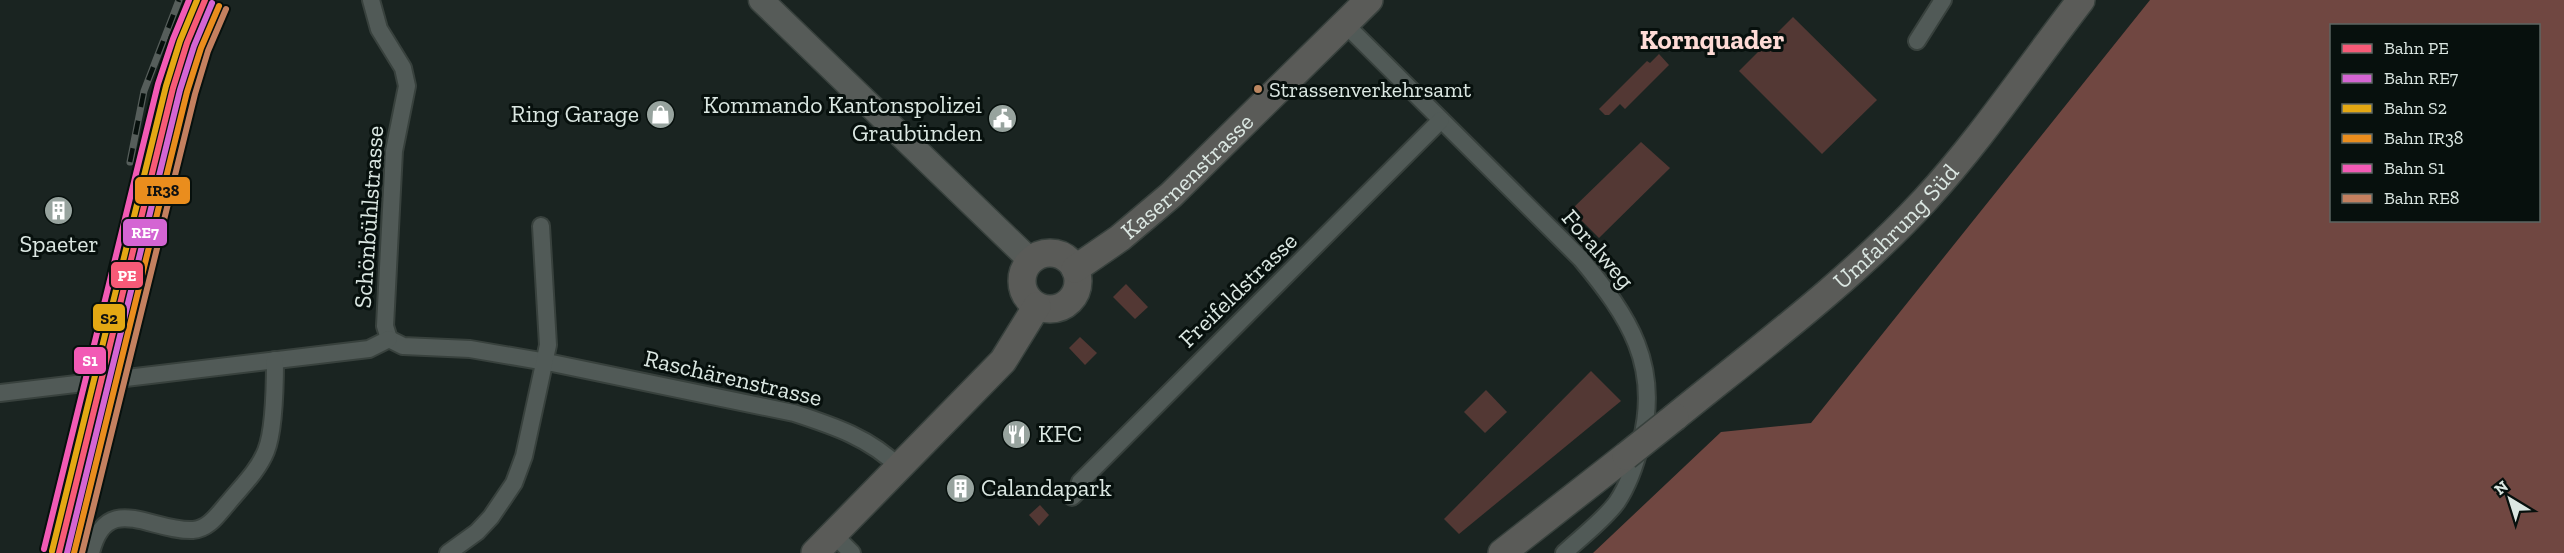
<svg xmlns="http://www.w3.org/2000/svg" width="2564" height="553" font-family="'Zilla Slab',serif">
	<rect width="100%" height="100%" fill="#1a2421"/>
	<g fill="#533834">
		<path d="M1793,17l84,83 -55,54 -83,-83z"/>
		<path d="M1659,54l10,11 -44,44 -5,-5 -11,11h-4l-6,-6 48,-48 3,2z"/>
		<path d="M1641,142l29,26 -71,70 -28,-28z"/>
		<path d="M1126,284l22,23 -13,12 -22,-22z"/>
		<path d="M1080,337l17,16 -12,12 -16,-17z"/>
		<path d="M1591,371l30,30 -162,133 -15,-15z"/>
		<path d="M1486,390l21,22 -22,21 -21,-21z"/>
		<path d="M1040,505l9,10 -10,11 -10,-11z"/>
	</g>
	<path fill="#704741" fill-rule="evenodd" d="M2150,0h414v553h-971l128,-121 90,-9zM2332,26h206v194h-206z"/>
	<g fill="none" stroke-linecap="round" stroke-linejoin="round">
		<defs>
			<g id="minor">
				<path d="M371,0l8,29 24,39 4,18 -13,65 -9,175 4,13"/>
				<path d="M1345,24l236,235c48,58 80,106 60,183 -5,21 -12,42 -24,60 -13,18 -36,35 -53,51"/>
				<path d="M1917,41l26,-41"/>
				<path d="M389,339l14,7 67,3 82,14 242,50c40,13 76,25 106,55"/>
				<path d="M0,393l369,-44 20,-10"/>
				<path d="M1072,497l6,-6 2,-9 361,-362"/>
				<path d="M834,535l18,18"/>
				<path d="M91,553c15,-63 60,-21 102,-23 16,-1 25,-16 35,-27 13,-16 30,-32 38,-52 8,-20 9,-68 9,-91"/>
				<path d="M448,553l29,-21 14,-15 23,-34 10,-27 24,-111 -7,-119"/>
			</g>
			<path id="secondary" d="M761,0l270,261"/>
			<g id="primary">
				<circle cx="1050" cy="281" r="28"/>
				<path id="s1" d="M1075,269l45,-31 51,-43 198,-195"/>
				<path id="s2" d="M1675,417c85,-69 175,-136 250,-217 57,-62 104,-133 156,-200"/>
				<path d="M815,553l188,-192 34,-55"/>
				<path d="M1502,553l124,-97"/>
			</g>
		</defs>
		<use href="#minor" stroke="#38413d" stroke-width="20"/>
		<use href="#secondary" stroke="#38413d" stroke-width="27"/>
		<use href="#primary" stroke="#38413d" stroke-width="30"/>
		<use href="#minor" stroke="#515a57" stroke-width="16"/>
		<use href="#secondary" stroke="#565b58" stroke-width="24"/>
		<use href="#primary" stroke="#5a5b58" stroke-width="27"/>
		<defs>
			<path id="rail" d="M130,162l14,-71 35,-91"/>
		</defs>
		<use href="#rail" stroke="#565e5b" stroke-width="7"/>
		<use href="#rail" stroke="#07100d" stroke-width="4.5" stroke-dasharray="14" stroke-linecap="butt"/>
		<defs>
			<path id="primary-bridge" d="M1626,456l49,-39"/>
		</defs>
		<use href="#primary-bridge" stroke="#38413d" stroke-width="30" stroke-linecap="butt"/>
		<use href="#primary-bridge" stroke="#5a5b58" stroke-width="27"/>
		<defs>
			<path id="rail-1" d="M59,553l114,-465 14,-45 18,-43"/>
			<path id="rail-2" d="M67,553l113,-463 14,-44 18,-43"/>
			<path id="rail-3" d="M52,551l114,-465 14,-45 17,-41"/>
			<path id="rail-4" d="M74,553l113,-461 14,-44 18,-42"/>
			<path id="rail-5" d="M44,549l114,-465 15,-45 16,-39"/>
			<path id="rail-6" d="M82,553l113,-459 13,-43 18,-42"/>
		</defs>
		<use href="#rail-1" stroke="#07100d" stroke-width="10"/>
		<use href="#rail-2" stroke="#07100d" stroke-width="10"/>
		<use href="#rail-3" stroke="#07100d" stroke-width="10"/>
		<use href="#rail-4" stroke="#07100d" stroke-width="10"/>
		<use href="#rail-5" stroke="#07100d" stroke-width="10"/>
		<use href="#rail-6" stroke="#07100d" stroke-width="10"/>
		<use href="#rail-1" stroke="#f75a77" stroke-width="6"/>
		<use href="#rail-2" stroke="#d465d3" stroke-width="6"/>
		<use href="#rail-3" stroke="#e4a813" stroke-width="6"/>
		<use href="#rail-4" stroke="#ea8d1d" stroke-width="6"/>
		<use href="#rail-5" stroke="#f25ab5" stroke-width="6"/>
		<use href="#rail-6" stroke="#c4805f" stroke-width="6"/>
	</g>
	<defs>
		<symbol id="shop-disc" viewBox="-11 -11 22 22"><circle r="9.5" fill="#97a39e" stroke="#07100d"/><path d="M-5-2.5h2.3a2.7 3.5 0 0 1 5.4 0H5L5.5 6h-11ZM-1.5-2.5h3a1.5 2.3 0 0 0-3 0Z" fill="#fff"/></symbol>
		<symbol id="civic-disc" viewBox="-11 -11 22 22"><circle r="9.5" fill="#97a39e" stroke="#07100d"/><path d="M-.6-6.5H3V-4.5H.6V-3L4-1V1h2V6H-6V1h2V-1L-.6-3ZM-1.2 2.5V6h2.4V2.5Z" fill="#fff"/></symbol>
		<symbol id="building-disc" viewBox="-11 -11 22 22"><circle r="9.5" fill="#97a39e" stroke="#07100d"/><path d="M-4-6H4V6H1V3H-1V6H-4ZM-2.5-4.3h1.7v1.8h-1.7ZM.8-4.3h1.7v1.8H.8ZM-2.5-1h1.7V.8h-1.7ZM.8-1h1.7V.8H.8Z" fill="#fff"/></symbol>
		<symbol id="restaurant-disc" viewBox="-11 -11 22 22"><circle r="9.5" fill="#97a39e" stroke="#07100d"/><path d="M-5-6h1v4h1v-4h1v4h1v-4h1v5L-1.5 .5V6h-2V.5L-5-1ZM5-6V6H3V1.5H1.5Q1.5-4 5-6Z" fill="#fff"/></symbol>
	</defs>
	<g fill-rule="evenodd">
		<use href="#shop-disc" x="644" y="98" width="33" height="33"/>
		<use href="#civic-disc" x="986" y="102" width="33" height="33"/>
		<use href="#building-disc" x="42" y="194" width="33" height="33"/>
		<use href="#restaurant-disc" x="1000" y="418" width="33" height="33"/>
		<use href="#building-disc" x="944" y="472" width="33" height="33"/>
	</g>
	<circle fill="#bb8660" stroke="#07100d" stroke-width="2" cx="1258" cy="89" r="5"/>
	<g text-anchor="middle" stroke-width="6" stroke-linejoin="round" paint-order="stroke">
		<g font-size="22" fill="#dbe7e2" stroke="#07100d" text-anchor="start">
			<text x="1269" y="97">Strassenverkehrsamt</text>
		</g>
		<g font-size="24" fill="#dbe7e2" stroke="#07100d" text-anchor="end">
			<text x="982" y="113">Kommando Kantonspolizei<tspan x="982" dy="28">Graubünden</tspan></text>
			<text x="639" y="122">Ring Garage</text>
			<text x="59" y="252" text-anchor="middle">Spaeter</text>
			<text x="1038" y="442" text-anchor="start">KFC</text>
			<text x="981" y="496" text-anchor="start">Calandapark</text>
		</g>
		<g font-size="24" fill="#dbe7e2" stroke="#07100d">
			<text dy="8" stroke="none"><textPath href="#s1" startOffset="146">Kasernenstrasse</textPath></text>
			<text transform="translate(369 217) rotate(-86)" y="8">Schönbühlstrasse</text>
			<text dy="8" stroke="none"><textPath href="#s2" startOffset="292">Umfahrung Süd</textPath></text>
			<text transform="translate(1598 249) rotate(49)" y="8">Foralweg</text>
			<text transform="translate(1238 290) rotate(-44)" y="8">Freifeldstrasse</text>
			<text transform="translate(733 378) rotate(13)" y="8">Raschärenstrasse</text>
		</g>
		<g font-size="27" font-weight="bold" fill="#fedbd6" stroke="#07100d">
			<text x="1712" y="49">Kornquader</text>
		</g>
	</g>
	<g stroke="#07100d" stroke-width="2">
		<rect x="134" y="176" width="57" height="29" rx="6" fill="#ea8d1d"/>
		<rect x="122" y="218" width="46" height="29" rx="6" fill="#d465d3"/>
		<rect x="110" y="261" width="34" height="28" rx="6" fill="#f75a77"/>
		<rect x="92" y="303" width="34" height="29" rx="6" fill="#e4a813"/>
		<rect x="73" y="346" width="34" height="29" rx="6" fill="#f25ab5"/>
	</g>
	<g font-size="16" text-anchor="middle" font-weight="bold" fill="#fff">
		<text x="145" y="238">RE7</text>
		<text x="127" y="281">PE</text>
		<text x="90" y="366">S1</text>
	</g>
	<g font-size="16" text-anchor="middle" font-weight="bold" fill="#111">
		<text x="163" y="196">IR38</text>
		<text x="109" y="324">S2</text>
	</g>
	<rect x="2330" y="24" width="210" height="198" fill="#07100d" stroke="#5c6662" stroke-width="1.5"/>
	<rect x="2342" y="44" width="30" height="9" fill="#f75a77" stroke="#5c6662" stroke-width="1.5"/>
	<text x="2384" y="54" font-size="18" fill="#dbe7e2">Bahn PE</text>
	<rect x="2342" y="74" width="30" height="9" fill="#d465d3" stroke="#5c6662" stroke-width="1.5"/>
	<text x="2384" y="84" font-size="18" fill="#dbe7e2">Bahn RE7</text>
	<rect x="2342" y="104" width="30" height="9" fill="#e4a813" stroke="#5c6662" stroke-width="1.5"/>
	<text x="2384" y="114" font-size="18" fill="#dbe7e2">Bahn S2</text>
	<rect x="2342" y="134" width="30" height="9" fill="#ea8d1d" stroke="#5c6662" stroke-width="1.5"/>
	<text x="2384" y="144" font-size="18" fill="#dbe7e2">Bahn IR38</text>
	<rect x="2342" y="164" width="30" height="9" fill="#f25ab5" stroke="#5c6662" stroke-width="1.5"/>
	<text x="2384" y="174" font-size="18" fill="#dbe7e2">Bahn S1</text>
	<rect x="2342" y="194" width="30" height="9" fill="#c4805f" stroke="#5c6662" stroke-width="1.5"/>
	<text x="2384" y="204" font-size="18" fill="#dbe7e2">Bahn RE8</text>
	<g transform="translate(2510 499) rotate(322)" stroke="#07100d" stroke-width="4.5" paint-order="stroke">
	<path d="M0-4.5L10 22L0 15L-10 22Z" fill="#dbe7e2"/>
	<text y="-9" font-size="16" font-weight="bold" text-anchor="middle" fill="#dbe7e2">N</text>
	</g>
</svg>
